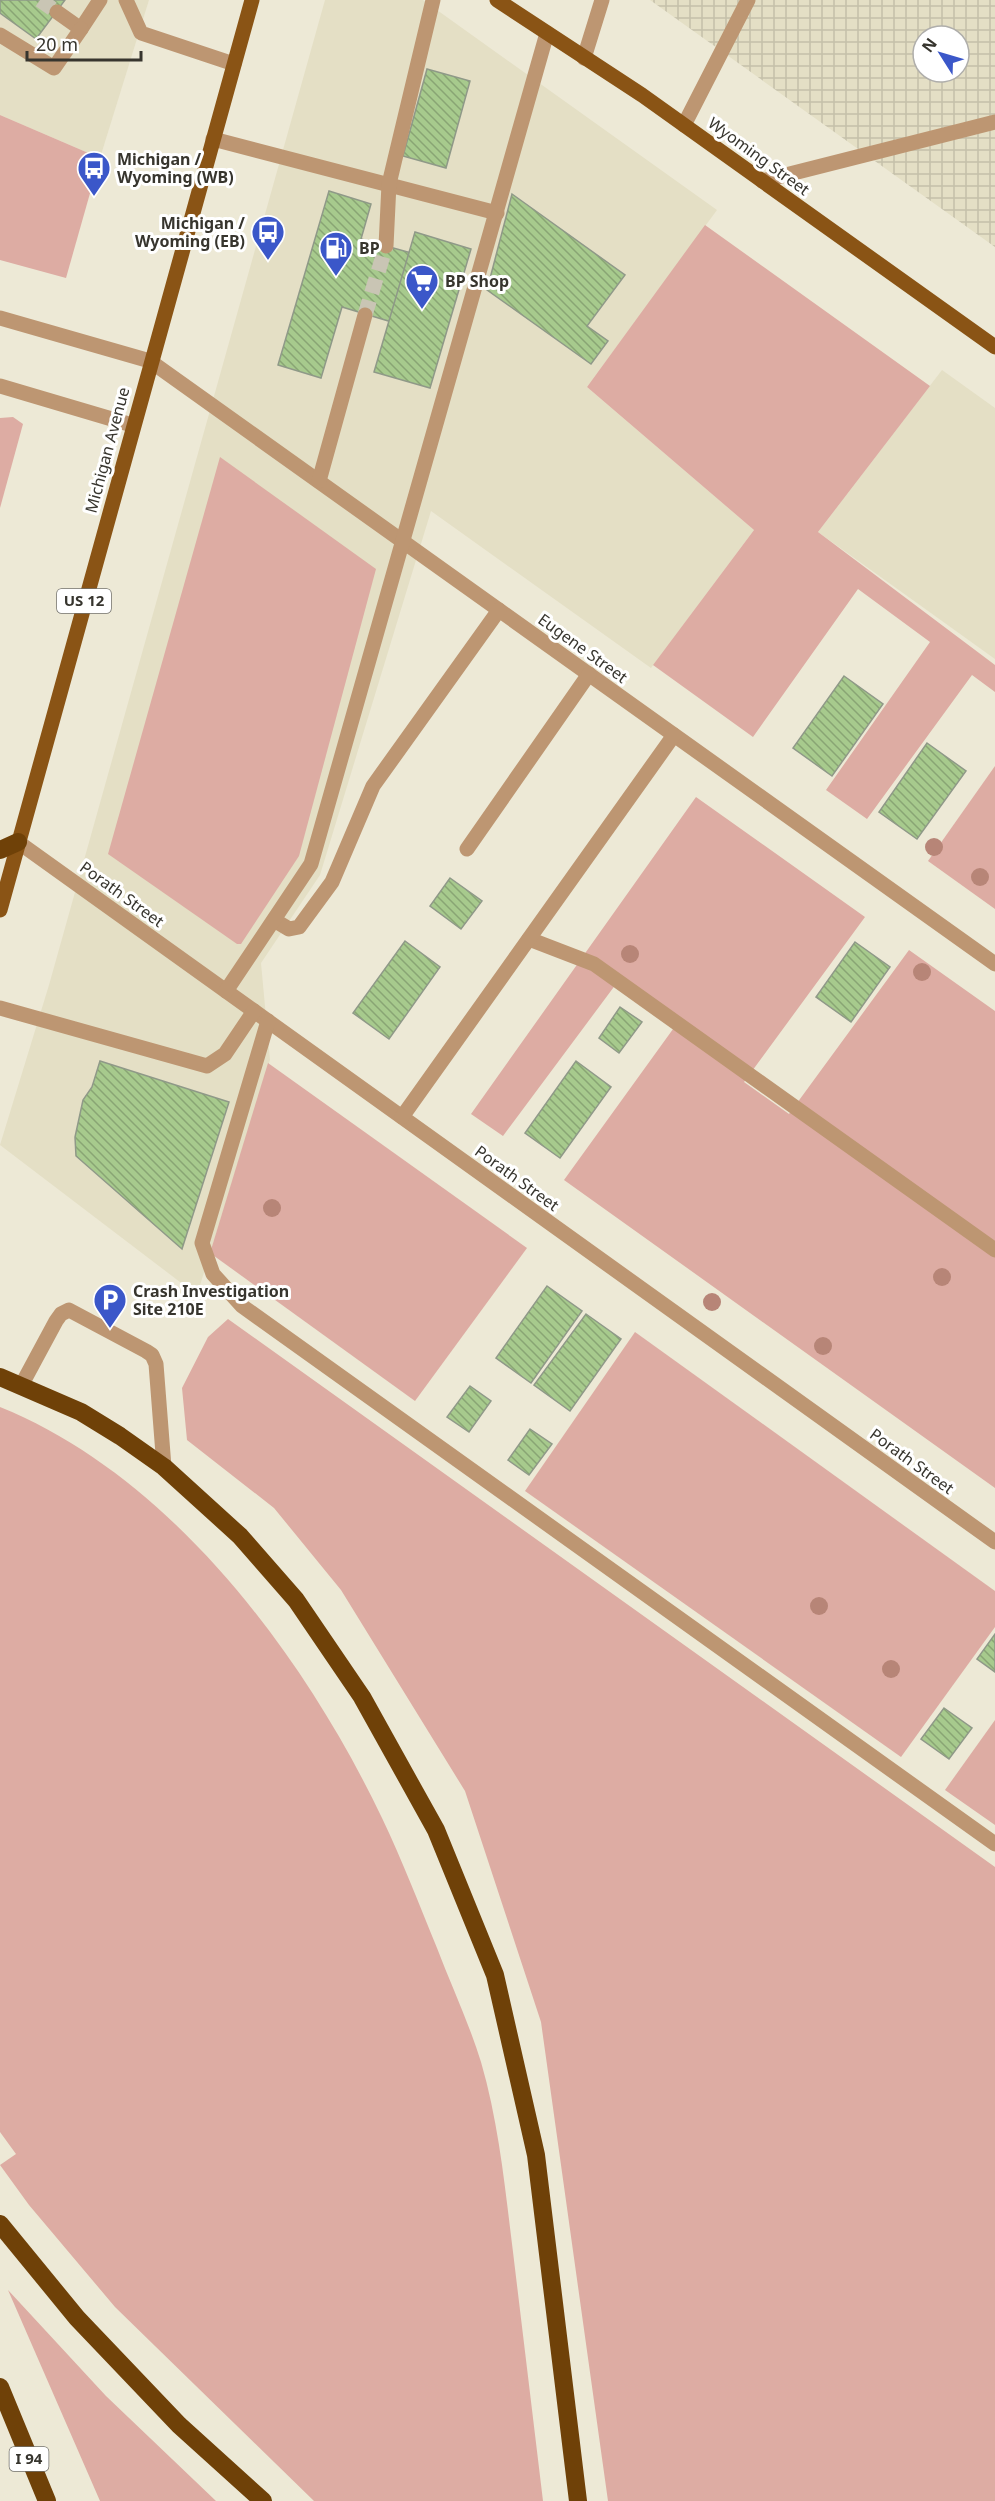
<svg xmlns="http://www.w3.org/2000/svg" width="995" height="2501" font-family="'Noto Sans',sans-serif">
	<defs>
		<pattern id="industrial-grid" width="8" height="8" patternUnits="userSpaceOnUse" patternTransform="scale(1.5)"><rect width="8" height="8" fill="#e4dfc5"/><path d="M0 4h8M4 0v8" fill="none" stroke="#c4c0aa"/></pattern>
		<pattern id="building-back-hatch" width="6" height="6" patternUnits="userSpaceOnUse" patternTransform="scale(1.5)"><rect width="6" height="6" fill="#a7ca8d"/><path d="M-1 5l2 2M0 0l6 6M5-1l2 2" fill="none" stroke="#89a574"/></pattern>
	</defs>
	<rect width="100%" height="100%" fill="#ede9d6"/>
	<g fill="#e4dfc5">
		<path d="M0,0h149l-49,158 -100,-43z"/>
		<path d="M325,0h98l294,210 -130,177 167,143 -103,138 -220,-157 -111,364 -59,88 9,97 -73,235 -197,-150 49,-160z"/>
		<path d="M942,370l53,38v251l-177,-127z"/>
	</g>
	<path fill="url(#industrial-grid)" fill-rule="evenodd" d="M650,0h345v247zM923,36h36v36h-36z"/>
	<g fill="#ddaca3">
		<path d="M0,115l100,43 -34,120 -66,-18z"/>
		<path d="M705,225l225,161 -112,146 177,133v27l-23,-17 -105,144 -41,-29 104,-148 -72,-53 -105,148 -100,-72 101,-135 -167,-143z"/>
		<path d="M13,417l10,7 -23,84v-90z"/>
		<path d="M220,457l156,112 -77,287 -58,88h-4l-129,-90z"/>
		<path d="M995,766v143l-67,-48z"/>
		<path d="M696,797l169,120 -121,165 45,32 120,-164 86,61v477l-431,-308 117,-162 -59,-42 -119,160 -32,-22z"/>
		<path d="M268,1063l259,185 -112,153 -205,-148z"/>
		<path d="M228,1319l767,548v634h-387l-67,-479 -76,-231 -124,-201 -67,-82 -87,-68 -5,-52 26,-51z"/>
		<path d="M635,1332l360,259v36l-94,130 -376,-266z"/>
		<path d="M0,1407c171,69 304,248 382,411 20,42 37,86 55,130 14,37 32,75 44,114 18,62 24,126 32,190 10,83 20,166 30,249h-229l-199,-194 -86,-102 -29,-40 16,-11 -16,-22z"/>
		<path d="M995,1720v105l-50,-35z"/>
		<path d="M8,2290l98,106 110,105h-116z"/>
	</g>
	<g fill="url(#building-back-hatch)" stroke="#8f9988" stroke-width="1.5">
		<path d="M0,0h65l-29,39 -36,-26z"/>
		<path d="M427,69l43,12 -24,87 -43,-12z"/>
		<path d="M329,191l42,13 -10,35 54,15 -20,69 -53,-16 -21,71 -43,-13z"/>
		<path d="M512,194l113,81 -38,51 21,15 -17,23 -104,-74z"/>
		<path d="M415,232l56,17 -41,139 -56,-16z"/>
		<path d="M844,676l39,28 -51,72 -39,-28z"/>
		<path d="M927,743l39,28 -49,68 -38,-27z"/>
		<path d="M450,878l32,23 -21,28 -31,-23z"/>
		<path d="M405,941l35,26 -51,72 -36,-26z"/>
		<path d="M855,942l35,25 -39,55 -35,-25z"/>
		<path d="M620,1007l22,15 -23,31 -20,-15z"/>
		<path d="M100,1061l129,41 -47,147 -106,-93 -1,-19 8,-37 9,-13z"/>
		<path d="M576,1061l35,26 -51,71 -35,-25z"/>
		<path d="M547,1286l35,25 -51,72 -35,-25z"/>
		<path d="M586,1314l35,25 -51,72 -36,-26z"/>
		<path d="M470,1386l21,15 -22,31 -22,-15z"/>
		<path d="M530,1429l22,15 -23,31 -21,-15z"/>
		<path d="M995,1634v38l-18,-13z"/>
		<path d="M944,1708l28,20 -23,31 -28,-20z"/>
	</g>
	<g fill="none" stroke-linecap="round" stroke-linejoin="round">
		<g stroke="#c9c5b4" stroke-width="15" stroke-dasharray="15 8" stroke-linecap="butt">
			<path d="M40,0l17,12"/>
			<path d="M365,315l21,-69"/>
		</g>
		<g stroke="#bd9672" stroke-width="15">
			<path d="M126,0l15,33 93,31"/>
			<path d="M57,12l24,17 19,-29"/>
			<path d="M0,35l54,33 27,-39"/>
			<path d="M584,58l18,-58"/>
			<path d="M684,125l64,-125"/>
			<path d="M213,139l284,74"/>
			<path d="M762,181l233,-59"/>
			<path d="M386,246l3,-62 44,-184"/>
			<path d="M0,318l150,43 845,603"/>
			<path d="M0,386l132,39"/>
			<path d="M319,481l46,-166"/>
			<path d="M18,842l977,700"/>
			<path d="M467,849l122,-175"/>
			<path d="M274,920l15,9 10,-2 33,-45 41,-96 126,-176"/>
			<path d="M529,939l65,25 401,286"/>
			<path d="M226,991l85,-127 236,-831"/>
			<path d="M0,1008l207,58 18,-12 29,-43"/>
			<path d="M268,1021l-66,222 11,31 29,32 753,538"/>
			<path d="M402,1117l272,-382"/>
			<path d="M21,1386l35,-65 5,-7 8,-4 77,41 6,4 4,9 8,103"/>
		</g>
		<g stroke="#8a5415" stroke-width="15">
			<path d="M497,0l145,95 353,252"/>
			<path d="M0,910l252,-910"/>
		</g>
		<g stroke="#6f4108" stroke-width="18">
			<path d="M0,850l18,-8"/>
			<path d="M0,1377l81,35 39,24 44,31 76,69 56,64 66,97 74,133 59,145 41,180 42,346"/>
			<path d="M0,2224l77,94 102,107 84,76"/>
			<path d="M0,2387l47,114"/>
		</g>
	</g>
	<g fill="#b78577">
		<circle cx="934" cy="847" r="9"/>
		<circle cx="980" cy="877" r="9"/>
		<circle cx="630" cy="954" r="9"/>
		<circle cx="922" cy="972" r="9"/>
		<circle cx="272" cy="1208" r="9"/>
		<circle cx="942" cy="1277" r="9"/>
		<circle cx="712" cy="1302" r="9"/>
		<circle cx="823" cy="1346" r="9"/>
		<circle cx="819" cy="1606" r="9"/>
		<circle cx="891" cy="1669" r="9"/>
	</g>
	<defs>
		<symbol id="bus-pin" viewBox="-11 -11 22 30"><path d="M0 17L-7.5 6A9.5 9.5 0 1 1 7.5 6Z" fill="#3b57c9" stroke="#fff"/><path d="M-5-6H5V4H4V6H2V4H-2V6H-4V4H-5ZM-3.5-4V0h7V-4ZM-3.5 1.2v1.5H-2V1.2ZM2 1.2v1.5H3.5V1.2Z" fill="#fff"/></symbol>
		<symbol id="fuel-pin" viewBox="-11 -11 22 30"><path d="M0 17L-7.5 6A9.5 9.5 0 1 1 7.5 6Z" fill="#3b57c9" stroke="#fff"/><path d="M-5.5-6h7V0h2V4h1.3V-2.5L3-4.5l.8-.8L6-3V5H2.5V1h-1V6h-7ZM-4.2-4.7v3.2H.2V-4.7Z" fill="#fff"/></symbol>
		<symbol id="supermarket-pin" viewBox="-11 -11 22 30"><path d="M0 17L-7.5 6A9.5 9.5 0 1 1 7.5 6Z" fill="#3b57c9" stroke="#fff"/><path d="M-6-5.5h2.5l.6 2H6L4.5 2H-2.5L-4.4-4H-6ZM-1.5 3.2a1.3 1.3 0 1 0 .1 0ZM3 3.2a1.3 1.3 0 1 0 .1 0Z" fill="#fff"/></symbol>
		<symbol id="parking-pin" viewBox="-11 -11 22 30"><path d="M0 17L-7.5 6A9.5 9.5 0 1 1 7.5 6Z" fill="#3b57c9" stroke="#fff"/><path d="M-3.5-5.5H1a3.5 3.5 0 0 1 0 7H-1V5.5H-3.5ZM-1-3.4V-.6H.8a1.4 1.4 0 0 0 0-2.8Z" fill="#fff"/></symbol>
	</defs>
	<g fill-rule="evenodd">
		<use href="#bus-pin" x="75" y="149" width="38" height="52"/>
		<use href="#bus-pin" x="249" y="213" width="38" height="52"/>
		<use href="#fuel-pin" x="317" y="229" width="38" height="52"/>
		<use href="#supermarket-pin" x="403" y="262" width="38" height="52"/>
		<use href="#parking-pin" x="91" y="1281" width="38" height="52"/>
	</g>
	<g text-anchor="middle" stroke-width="6" stroke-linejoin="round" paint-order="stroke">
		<g fill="#fff" stroke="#73726d" stroke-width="1.5">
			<rect x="57" y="589" width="54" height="24" rx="4.5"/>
			<rect x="9.5" y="2447" width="39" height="24" rx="4.5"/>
		</g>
		<g font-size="15" font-weight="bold" fill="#37352e">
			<text x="84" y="606">US 12</text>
			<text x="29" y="2464">I 94</text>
		</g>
		<g font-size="16" fill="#37352e" stroke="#fff">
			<text transform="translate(759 156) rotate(36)" y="6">Wyoming Street</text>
			<text transform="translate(107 450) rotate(-75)" y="6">Michigan Avenue</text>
			<text transform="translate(583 648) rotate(36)" y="6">Eugene Street</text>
			<text transform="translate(122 894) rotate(36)" y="6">Porath Street</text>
			<text transform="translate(517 1178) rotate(36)" y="6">Porath Street</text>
			<text transform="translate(912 1461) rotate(36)" y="6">Porath Street</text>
		</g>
		<g font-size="16" font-weight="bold" fill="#37352e" stroke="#fff" text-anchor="start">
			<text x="117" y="165">Michigan /<tspan x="117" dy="18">Wyoming (WB)</tspan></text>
			<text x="245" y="229" text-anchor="end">Michigan /<tspan x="245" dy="18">Wyoming (EB)</tspan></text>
			<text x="359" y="254">BP</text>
			<text x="445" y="287">BP Shop</text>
			<text x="133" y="1297">Crash Investigation<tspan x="133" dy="18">Site 210E</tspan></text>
		</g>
	</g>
	<g transform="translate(941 54) rotate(307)"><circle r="28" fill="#ffffff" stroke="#afaeab" stroke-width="1.5"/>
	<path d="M0-4.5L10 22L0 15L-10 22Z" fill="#3b57c9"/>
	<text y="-9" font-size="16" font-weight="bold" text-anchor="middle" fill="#37352e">N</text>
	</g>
	<path d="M27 51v9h114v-9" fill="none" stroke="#37352e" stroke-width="3"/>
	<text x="36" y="51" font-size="18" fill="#37352e" stroke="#ffffff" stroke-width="4.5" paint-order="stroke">20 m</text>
</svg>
